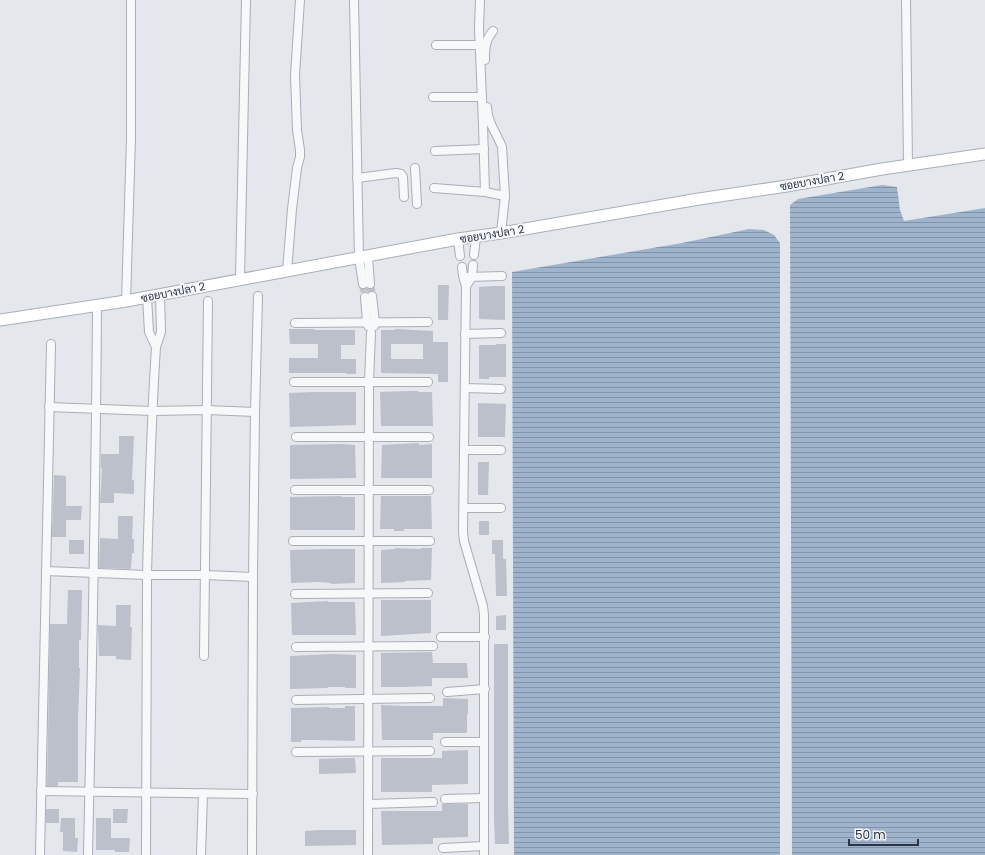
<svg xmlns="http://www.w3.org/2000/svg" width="985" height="855" font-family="Poppins,Sarabun,sans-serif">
	<defs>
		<pattern id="water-rules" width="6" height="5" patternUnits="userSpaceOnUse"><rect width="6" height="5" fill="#9fb4cc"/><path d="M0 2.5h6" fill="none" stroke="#8293a7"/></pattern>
	</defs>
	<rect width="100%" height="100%" fill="#e4e7ec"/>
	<g fill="url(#water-rules)">
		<path d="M882,185l15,2 3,23 4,11 81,-13v647h-193l-2,-650 8,-6z"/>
		<path d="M749,229l15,1 10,5 6,8v612h-266l-2,-583 170,-29z"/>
	</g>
	<g fill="#bbc0ca" fill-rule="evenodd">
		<path d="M438,285h11l-1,35h-10z"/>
		<path d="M494,286h11v34l-26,-1v-32z"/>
		<path d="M289,329h25v1h41v15h-14v14h15v15h-10v-1h-57v-15h29v-14h-28z"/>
		<path d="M395,329l38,2v11h15v40h-10v-8l-57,-1v-43h14zM391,344h32v15h-32z"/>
		<path d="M496,344h10v33h-17v2h-10v-34h17z"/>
		<path d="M408,391h10v1h14l1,34h-52l-1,-34z"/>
		<path d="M314,392h42v33l-66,2 -1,-34z"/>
		<path d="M478,403l28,1 -1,33h-27z"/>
		<path d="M119,436h15l-2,44h2v14l-20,-1v10h-14l2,-35h-1v-14h18z"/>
		<path d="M419,443v2l13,-1v34h-51l1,-33z"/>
		<path d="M342,444l13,1 1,33 -66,1v-34z"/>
		<path d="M478,462h11l-1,33h-10z"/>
		<path d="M54,475l12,1v30h16l-1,14h-15v17h-14z"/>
		<path d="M341,496v1h14v33h-65v-33z"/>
		<path d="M381,496h50l1,33h-28v2h-10v-2h-14z"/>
		<path d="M118,516h15l-1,23h2v14h-2l-1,16 -32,-1 1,-30 18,1z"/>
		<rect x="479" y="521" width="10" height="14"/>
		<rect x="69" y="540" width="15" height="14"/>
		<path d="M492,540h11v19h3l1,37h-11l-1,-42h-3z"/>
		<path d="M395,548l26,1v-1h11l-1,32 -26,1v1l-24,1v-33l14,-1z"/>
		<path d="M328,549h27v34l-24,1v-1l-13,-1 -27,1 -1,-33z"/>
		<path d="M68,590h14l-1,50h-2v28h1l-2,50v64h-20v4h-11l3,-162h17z"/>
		<path d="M381,600h50v33l-50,3z"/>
		<path d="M328,601v1h27l1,33h-64l-1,-32z"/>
		<path d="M116,605h15l-1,22h2l-1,33 -15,-1v-3h-17l-1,-31 18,1z"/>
		<path d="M506,615v15h-10v-14z"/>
		<path d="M494,644h14v162l1,38h-14l-1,-25z"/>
		<path d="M432,652l1,11h34l1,15h-36v8l-27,1h-24v-34z"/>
		<path d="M332,654l24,1v33h-11v-1h-17v1l-38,1v-33z"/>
		<path d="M443,698l25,1v15h-1v19h-34v7h-51l-1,-35 25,1h37z"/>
		<path d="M345,706h10v35l-39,-1h-15v2h-10v-34l38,-1v1h16z"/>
		<path d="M468,750v34l-36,1v7h-51v-34h61v-7z"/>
		<path d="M345,758h10l1,15 -37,1v-15z"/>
		<path d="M442,804h26v33l-35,1v6l-51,1 -1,-34h61z"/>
		<rect x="46" y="809" width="13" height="14"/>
		<path d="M113,809h15l-1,14h-14z"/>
		<path d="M61,818h14v20h3l-1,14 -14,-1v-19h-3z"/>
		<path d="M96,818h15v20h19l-1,14h-14v-2h-19z"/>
		<path d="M320,830h36v15l-51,1v-15z"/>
	</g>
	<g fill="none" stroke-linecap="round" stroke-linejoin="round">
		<g stroke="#bfc3cb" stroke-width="8" stroke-dasharray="8 4" stroke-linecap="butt">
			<path d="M363,284l2,13"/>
			<path d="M370,284l2,12"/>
		</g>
		<defs>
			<g id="street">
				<path d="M354,0l5,258 4,26"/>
				<path d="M480,0l-1,28 4,97 2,67 20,4"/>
				<path d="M906,0l2,165"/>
				<path d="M436,45h43"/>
				<path d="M485,60c0,-12 0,-20 8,-29"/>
				<path d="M433,97h49"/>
				<path d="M487,107c1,17 9,25 15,40l3,49 -4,37"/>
				<path d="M435,151l49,-2"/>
				<path d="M415,168l2,36"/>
				<path d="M357,178l39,-5 5,1 2,3 1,20"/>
				<path d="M434,188l51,4"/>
				<path d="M458,239l2,17"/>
				<path d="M474,255l2,-19"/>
				<path d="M368,257l2,27"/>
				<path d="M462,267l1,9 3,10 6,-9 1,-12"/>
				<path d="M287,271l5,-62 5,-41 3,-11v-7l-3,-20 -2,-55 5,-75"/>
				<path d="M467,277l35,-1"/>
				<path d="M240,279l6,-279"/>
				<path d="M466,286l-3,246 1,9 19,65 1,9v240"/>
				<path d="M372,296l3,26 -1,4"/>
				<path d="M147,297l2,35 7,15 5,-15 -1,-38"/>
				<path d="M365,297l2,25 1,4"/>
				<path d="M126,301l5,-163v-138"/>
				<path d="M295,323l133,-1"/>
				<path d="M465,334l36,-1"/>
				<path d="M294,382h134"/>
				<path d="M465,388l36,1"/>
				<path d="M49,407l103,4 55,-1 48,2"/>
				<path d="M296,437h133"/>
				<path d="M464,450h37"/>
				<path d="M295,490h134"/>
				<path d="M464,508h37"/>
				<path d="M293,541h137"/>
				<path d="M46,571l101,4h58l48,2"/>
				<path d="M295,594l133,-1"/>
				<path d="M441,637h44"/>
				<path d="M296,647l137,-1"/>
				<path d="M204,656l4,-355"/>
				<path d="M447,692l38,-3"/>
				<path d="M296,700l134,-2"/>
				<path d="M445,742h39"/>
				<path d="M296,752l134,-1"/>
				<path d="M41,791l212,3"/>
				<path d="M445,799l39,-1"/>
				<path d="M368,804l65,-2"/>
				<path d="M443,848l41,-2"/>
				<path d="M40,855l11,-511"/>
				<path d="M88,855c4,-183 8,-367 9,-550"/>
				<path d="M146,855c1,-94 0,-187 1,-281 2,-76 4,-151 9,-227"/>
				<path d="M201,855l2,-62"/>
				<path d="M252,855l1,-278 2,-165 3,-116"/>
				<path d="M368,855l1,-473 2,-49"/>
			</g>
			<path id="secondary" d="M0,320l126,-19 332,-62 43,-6 198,-34 88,-13 95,-17 103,-15"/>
		</defs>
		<use href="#street" stroke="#a9aeb7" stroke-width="10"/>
		<use href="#secondary" stroke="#a9aeb7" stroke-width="13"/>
		<use href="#street" stroke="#f7f8fa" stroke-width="8"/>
		<use href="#secondary" stroke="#fff" stroke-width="11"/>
	</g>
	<g text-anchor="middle" stroke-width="4" stroke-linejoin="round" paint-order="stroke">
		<g font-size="11" fill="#2b3445" stroke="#f4f6f9">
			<text transform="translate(812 181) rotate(-10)" y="4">ซอยบางปลา 2</text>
			<text transform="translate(492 234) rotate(-9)" y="4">ซอยบางปลา 2</text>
			<text transform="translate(173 292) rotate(-11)" y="4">ซอยบางปลา 2</text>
		</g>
	</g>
	<path d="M849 839v6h69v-6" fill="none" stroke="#2b3445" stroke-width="2"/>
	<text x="855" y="839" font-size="12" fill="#2b3445" stroke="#f4f6f9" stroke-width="3" paint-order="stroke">50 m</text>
</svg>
